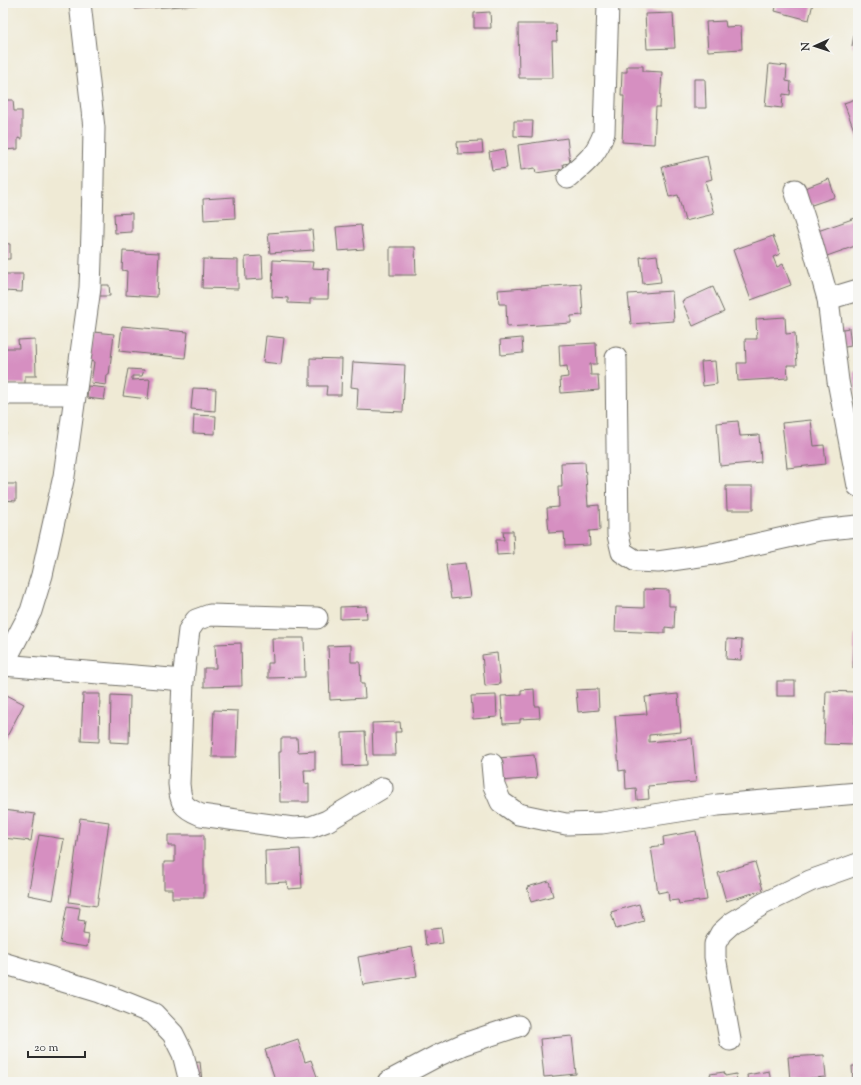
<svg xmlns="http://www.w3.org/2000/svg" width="861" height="1085" font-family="'Sorts Mill Goudy',serif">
	<rect width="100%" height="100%" fill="#f6f6f2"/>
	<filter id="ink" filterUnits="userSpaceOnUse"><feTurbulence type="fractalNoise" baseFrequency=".025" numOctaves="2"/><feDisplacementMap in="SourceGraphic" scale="8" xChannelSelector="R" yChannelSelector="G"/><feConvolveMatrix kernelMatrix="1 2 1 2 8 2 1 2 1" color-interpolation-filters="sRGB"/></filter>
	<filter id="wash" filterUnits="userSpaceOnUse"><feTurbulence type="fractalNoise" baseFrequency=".012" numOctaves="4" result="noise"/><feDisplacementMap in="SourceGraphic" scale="16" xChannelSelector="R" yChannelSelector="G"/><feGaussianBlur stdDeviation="0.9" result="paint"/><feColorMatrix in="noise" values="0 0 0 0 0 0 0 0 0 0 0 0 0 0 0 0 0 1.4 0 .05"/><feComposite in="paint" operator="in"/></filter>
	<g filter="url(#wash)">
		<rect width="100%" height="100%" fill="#efead5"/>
		<g id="blocks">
			<g fill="#d68fc1">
				<path d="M134,3h63v2l-62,4z"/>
				<path d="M494,3h11v2l-11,1z"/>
				<path d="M777,3h36l-4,17 -34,-9z"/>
				<path d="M490,12l1,16h-17v-15z"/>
				<path d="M673,13l2,35 -28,1 -2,-35z"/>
				<path d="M857,19l1,1v28l-6,-2z"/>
				<path d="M725,21l1,6 15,-1 1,23 -34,2 -2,-29z"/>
				<path d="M518,24h38l1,17h-5l1,37h-34z"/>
				<path d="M769,64l18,2 -1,15 5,1 -1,13 -7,-1 -1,14 -17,-2z"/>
				<path d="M627,66h16v5l19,1 -2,35h-4l-2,37 -32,-2 2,-46h-3l1,-24h5z"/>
				<path d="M694,79h11l1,29h-12z"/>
				<path d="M858,98v43l-14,-38z"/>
				<path d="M3,100h10l1,11h8v28l-4,-1v11l-15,1z"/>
				<path d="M514,121h19l-1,16 -18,-1z"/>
				<path d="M567,138l3,25 -7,1 1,5 -28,4 -1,-5 -14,2 -3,-25z"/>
				<path d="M482,141l1,12 -25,1 -1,-12z"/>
				<path d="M504,149l3,19 -15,2 -3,-18z"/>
				<path d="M707,156l5,23 -7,2 9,33 -29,7 -7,-26 -9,2 -7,-30z"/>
				<path d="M829,179l6,18 -29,10 -6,-17z"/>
				<path d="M234,197l1,21 -31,2 -1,-21z"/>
				<path d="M132,213v19l-17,1 -1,-19z"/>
				<path d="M858,217v28l-34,12 -9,-25z"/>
				<path d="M361,225l3,24 -26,2 -2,-24z"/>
				<path d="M312,230l2,20 -44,3 -2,-20z"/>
				<path d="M773,236l7,18 -7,3 4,10 6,-3 8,21 -40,15 -18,-50z"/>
				<path d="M3,243l7,1v15h-7z"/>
				<path d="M390,247h25l1,28h-26z"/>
				<path d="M123,251l36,2 -2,44 -31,-2 1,-24 -5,-1z"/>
				<path d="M657,255l4,27 -18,2 -3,-27z"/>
				<path d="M262,256l1,23 -17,1 -1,-23z"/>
				<path d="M203,259l35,1v29l-36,-1z"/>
				<path d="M273,260l40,2 -1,6 17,1 -1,30h-18v5l-22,-1v-5l-16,-1z"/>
				<path d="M3,274h20l-1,18 -19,-1z"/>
				<path d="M581,284l2,31 -12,1v7l-64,4 -1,-23h-7l-1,-14z"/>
				<path d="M97,285h12l1,11h-12z"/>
				<path d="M713,287l11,25 -31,14 -11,-25z"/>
				<path d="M672,291l2,30 -43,3 -3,-30z"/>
				<path d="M785,317l1,17 9,-1 2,32h-10l1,13 -50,3 -1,-18h9l-1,-24h12l-1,-20z"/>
				<path d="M122,326l66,6 -3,26 -66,-7z"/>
				<path d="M849,328l2,18 -11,2 -3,-18z"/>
				<path d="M93,332l21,2 -5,41h-2l-1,10 -15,-2 3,-21 -5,-1z"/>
				<path d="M266,336l18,2 -3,26 -18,-2z"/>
				<path d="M522,338l1,15 -22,2 -1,-15z"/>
				<path d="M35,339l1,37h-11v8h-22v-36h16l-1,-8z"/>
				<path d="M596,343l1,21h-7l1,11h7l1,15 -38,3 -1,-15 8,-1 -1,-11 -7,1 -1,-22z"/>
				<path d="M310,358l32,1 -1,36h-15l1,-9h-17z"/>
				<path d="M715,361l2,23 -14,2 -2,-24z"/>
				<path d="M353,362l52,3 -2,47 -46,-2 1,-22 -7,-1z"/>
				<path d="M128,369l16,1 -2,6h-10v4l18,-1 -2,20 -25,-3z"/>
				<path d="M858,371v29h-1l-4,-28z"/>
				<path d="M88,386l18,2 -2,12 -17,-2z"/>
				<path d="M193,388l23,1 -1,22 -24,-2z"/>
				<rect x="3" y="409" width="3" height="24"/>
				<path d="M194,415l22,1 -1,18 -22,-1z"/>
				<path d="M811,420l3,26 10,-1 2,19 -39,4 -5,-45z"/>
				<path d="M738,421l2,15 19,-1 2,27 -41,4 -3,-43z"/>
				<path d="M585,462l3,44 11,-1 1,25 -11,1 1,14 -25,1 -1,-14 -15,1 -2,-25 12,-1 -1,-20h4l-1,-24z"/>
				<path d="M3,484h13v17l-13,-1z"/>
				<path d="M726,486h27v24h-26z"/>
				<path d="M503,531h10l1,23 -17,1 -1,-15h8z"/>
				<path d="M465,563l5,34 -19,2 -5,-34z"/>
				<path d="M644,589l25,1v16h6l-1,22 -9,-1v6l-50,-2 1,-24 28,1z"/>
				<path d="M366,606l1,12 -27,1v-12z"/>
				<path d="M855,634h3v34h-5z"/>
				<path d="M272,638h32l1,39 -37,1v-15h5z"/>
				<path d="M727,639l15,1 -1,20 -15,-1z"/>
				<path d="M241,643l1,43 -38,1v-19h12l-1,-24z"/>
				<path d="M351,645v17h9l1,22h3l1,14 -35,2 -2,-54z"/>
				<path d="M497,653l3,31 -15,2 -3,-31z"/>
				<rect x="777" y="681" width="18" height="15"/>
				<path d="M534,689l1,17h4l1,12 -20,1v4l-17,1 -2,-28 20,-1v-5z"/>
				<path d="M598,689l1,21 -21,2 -2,-22z"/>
				<path d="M826,691l30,1 -2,53 -30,-1z"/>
				<path d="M3,693l21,11 -21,40z"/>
				<path d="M83,694h17l-1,48 -18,-1z"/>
				<path d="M678,694l3,38 -32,3v7l43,-4 4,44 -48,4 1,13 -12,1 -1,-12 -10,1 -1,-19 -6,1 -4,-55 32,-2 -2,-17z"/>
				<path d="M111,695l19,1 -1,47 -19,-1z"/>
				<path d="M496,695l1,22 -24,2 -2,-23z"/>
				<path d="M214,710l24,1 -2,46h-24z"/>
				<path d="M400,722l1,10h-6l1,23h-23l-1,-32z"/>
				<path d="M365,732l2,33 -24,1 -1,-33z"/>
				<path d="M281,738h16l1,14 17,-1v19h-11l1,14 4,-1v19h-29l-1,-50h2z"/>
				<path d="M534,755l3,23 -37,3 -2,-23z"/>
				<path d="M3,810l32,4 -4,27 -28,-3z"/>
				<path d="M80,818l29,4 -12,84 -28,-4z"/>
				<path d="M696,831l11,69 -28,4 -1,-4 -9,1 -1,-10 -10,2 -7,-46 13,-2 -1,-8z"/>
				<path d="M39,835l25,4 -11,61 -25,-5z"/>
				<path d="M168,835h36v63h-32v-9h-8v-27h11v-16h-7z"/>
				<path d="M300,849l2,39 -14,1 -1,-7 -21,1 -1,-32z"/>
				<path d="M755,862l8,28 -37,11 -8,-28z"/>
				<path d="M549,881l4,15 -22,6 -4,-15z"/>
				<path d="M639,904l5,17 -28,8 -5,-17z"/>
				<path d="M67,906l13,2 -2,12 7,1 -2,13 6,1 -2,12 -27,-4z"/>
				<path d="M441,928l2,15 -17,2 -2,-15z"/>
				<path d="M412,947l5,29 -54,9 -5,-28z"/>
				<path d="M572,1036l4,38 -32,3 -4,-38z"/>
				<path d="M298,1039l7,23 6,-2 8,22h-43l-11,-32z"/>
				<path d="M824,1055l2,22 -36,3 -2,-23z"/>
				<path d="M200,1062l2,19h-9l-2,-18z"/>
				<path d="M852,1066h6v16h-5z"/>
				<path d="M769,1071l2,11h-23l-1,-7z"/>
				<path d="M724,1072l1,4 11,-2 1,8h-25l-2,-8z"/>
			</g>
		</g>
	</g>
	<g filter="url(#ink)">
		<use href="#blocks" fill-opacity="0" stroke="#706e66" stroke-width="1"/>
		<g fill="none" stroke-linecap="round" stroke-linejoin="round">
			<defs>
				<g id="minor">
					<path d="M568,178c17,-15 28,-22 36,-45l4,-130"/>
					<path d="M795,190l16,49 17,60 10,82 20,105"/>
					<path d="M828,299l30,-9"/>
					<path d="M616,358l2,177 4,17 14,9 22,1 55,-8 106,-24 39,-4"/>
					<path d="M3,394h72"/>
					<path d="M317,618l-107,-3 -14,5 -7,10 -6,50 -4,104c2,20 3,23 22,31l92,13 18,-1 16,-6 55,-33"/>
					<path d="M3,665l28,-54 11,-36 22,-99 26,-188 2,-57 2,-103 -14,-125"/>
					<path d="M3,665l180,15"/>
					<path d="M492,764l2,22 7,16 17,12 48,10 36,-1 116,-18 140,-12"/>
					<path d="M3,963l96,29 55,22 19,20 10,20 7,28"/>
					<path d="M730,1040l-15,-83v-13l6,-11 11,-10 31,-19 47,-23 48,-17"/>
					<path d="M388,1082l49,-26 27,-12 54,-18"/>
				</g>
			</defs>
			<use href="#minor" stroke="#706e66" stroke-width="23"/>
			<use href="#minor" stroke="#fff" stroke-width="21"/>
		</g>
	</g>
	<rect width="861" height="1085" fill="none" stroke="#f6f6f2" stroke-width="16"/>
	<g transform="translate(815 46) rotate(267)" stroke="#f6f6f2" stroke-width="3" paint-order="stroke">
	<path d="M0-3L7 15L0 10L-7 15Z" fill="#2b2b2b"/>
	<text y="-6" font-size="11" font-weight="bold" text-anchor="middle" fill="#2b2b2b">N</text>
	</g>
	<path d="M28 1051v6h57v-6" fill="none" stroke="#2b2b2b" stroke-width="2"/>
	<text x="34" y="1051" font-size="12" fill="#2b2b2b" stroke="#f6f6f2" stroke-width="3" paint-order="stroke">20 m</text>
</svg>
